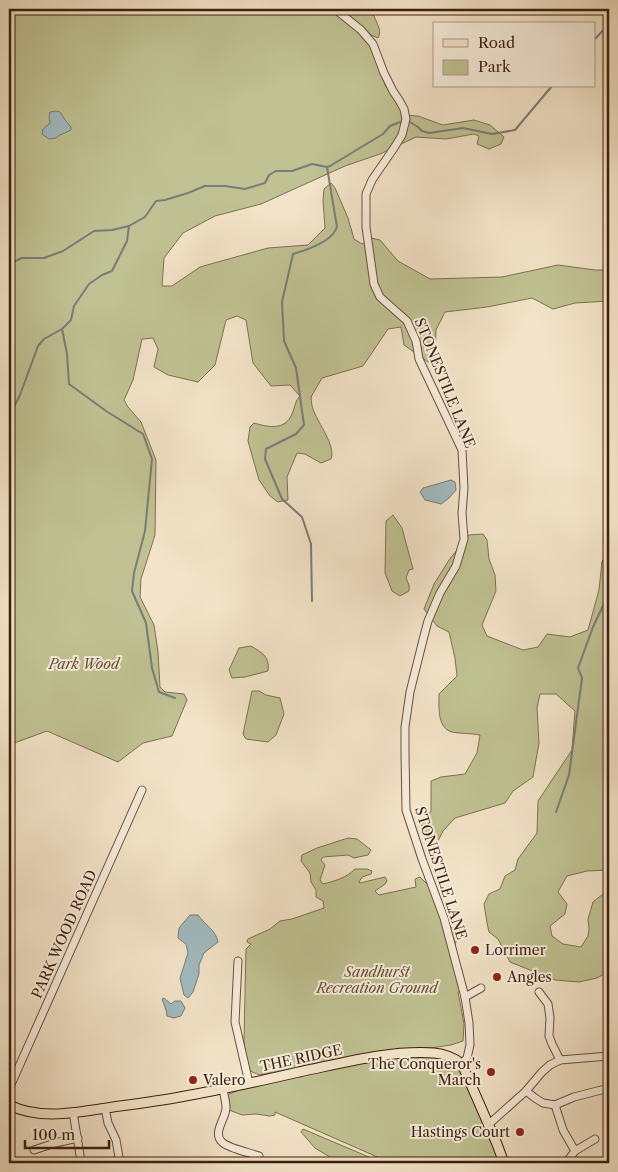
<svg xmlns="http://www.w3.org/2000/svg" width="618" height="1172" font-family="'Libre Caslon Text',serif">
	<rect width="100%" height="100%" fill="#f3e4c9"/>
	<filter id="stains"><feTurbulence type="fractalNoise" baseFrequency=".004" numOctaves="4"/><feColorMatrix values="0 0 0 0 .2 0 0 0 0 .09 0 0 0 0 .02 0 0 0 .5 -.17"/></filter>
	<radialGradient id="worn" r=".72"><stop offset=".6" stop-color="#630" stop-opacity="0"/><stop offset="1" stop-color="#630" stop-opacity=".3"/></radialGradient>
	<g fill="#c0c293" stroke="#7e7050">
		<path d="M9,9h320l10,7 3,-6 -1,-1h37l-5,4c2,8 10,17 5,25l-7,-3 -11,-10 -6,4 10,9 8,10 13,37 15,21 2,9 16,1 25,9 31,-5 16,5 14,12 -3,7 -12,5 -12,-5 2,-8 -5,-2 -28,5 -30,-2 -36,17 -35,12 -84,38 -46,12 -32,17 -19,25 -2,28h10l28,-19 68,-19 40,-3 17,-17 -2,-27 1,-12 7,-6 4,5 13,30 6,21 8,5 9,-6 9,2 18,21 32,18 72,-2 56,-12 37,5h14v31l-34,2 -22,6 -21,-11 -45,9 -42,5 -9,18 -1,29 -7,3 -24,-17 -3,-18 -13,2 -25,37 -41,12 -11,19c0,4 1,9 2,12 5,15 23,36 18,50l-10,4 -16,-9 -8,-1 -10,24 1,23 -10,2 -8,-6 -11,-16 -11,-39 2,-14 4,-4c14,4 31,8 38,-9 3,-7 3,-13 8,-18l-10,-11 -19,1 -18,-23 -7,-43 -9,-4 -11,4 -11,45 -17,17 -30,-7 -14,-8 4,-18 -5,-11 -11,1 -9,41 -9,20 4,7 13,15 15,38 -1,75 -14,44 -1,18 14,28 4,27 2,35 5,5 19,2 3,6 -15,36 -29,7 -25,19 -71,-31 -38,14z"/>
		<path d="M393,515l9,13 11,41 -4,1 -3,8 3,7v6l-9,5 -8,-5 -7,-18 1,-52z"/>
		<path d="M483,534l4,6 2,19 6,16 1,16 -14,34 5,11 36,14 15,-3 9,-13 23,3 18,-7 11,-40 3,-29 7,-7v316l-22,1 -20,5 -9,16 9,12 -2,10 -15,12 2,10 11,8 18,3 7,-11 1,-7 -1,-10 5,-17 15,-12 1,1v56l-3,9 -2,18 -7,4 -18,4 -24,-2 -45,-18 -12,-23 -9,-7 -2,-9 -3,-19 5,-10 11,-5 5,-13 10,-6 3,-11 19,-26 1,-32 34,-51 3,-39 -19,-17h-16l-3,14 2,35 -6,34 -20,14 -8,12 -50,15 -12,13 -8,16 -5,-1 -9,-22 10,-13v-30l10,-4 24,-3 12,-21 3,-18c-9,-2 -19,-1 -28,-3 -15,-4 -13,-25 -13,-38l18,-18 -2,-18 -6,-26 -12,-6 -13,-17 10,-25 15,-24 20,-25z"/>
		<path d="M251,646c11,7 19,10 17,25l-23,6 -13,1 -3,-8 10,-22z"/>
		<path d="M252,691h7l7,4 14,3 4,16 -8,21 -8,7 -22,-3 -3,-5z"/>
		<path d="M348,838l9,1 14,11 -3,5 -14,3 -6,-3 -25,2 -2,3 4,5 -5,15 3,4c12,-3 23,-6 32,-15h12l5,2 -1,3 -9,3 -3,5 1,1 25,-6 2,4 -2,3 -10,7 4,4 37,-8 -1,-8 5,-2 21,21 2,16 5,12 8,4 3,5 -4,9 5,47 -2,1 6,32 -1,17 -12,4 -13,2 -58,4 -121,24c-3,-2 -6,-2 -8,-4 -6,-6 -6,-23 -7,-30l2,-92 5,-5 -4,-2 1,-3 22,-10 10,-8 12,-2 32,-11 -1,-7 -7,-4v-7l-5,-8 -1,-9 -9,-12 1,-6 15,-7z"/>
		<path d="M423,1055l18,3 18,12 17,35 23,55 -1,3h-107l-116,-51v3l-5,1 -14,-2 -14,1 -13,-5 -2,-15 22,-9 122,-27z"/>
		<path d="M303,1129l80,34h-43l-25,-15 -14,-16z"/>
	</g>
	<g fill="#a1bbc1" stroke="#797d79">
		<path d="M56,111l4,1 5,8 6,7v3l-11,5 -4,3 -7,1 -7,-5 1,-5 7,-6 -1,-6 1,-5z"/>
		<path d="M451,480l4,2 1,8 -7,8 -8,6 -16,-4 -5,-8 3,-4z"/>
		<path d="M190,915h8c7,10 18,15 20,27l-14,11 -5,12v9l-6,18 -5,6 -4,-3 -4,-17 8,-25 -2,-9 -8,-6 1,-10z"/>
		<path d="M164,998l7,6 4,-3h6l4,7 -4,8 -7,2 -7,-2 -1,-6 -4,-11z"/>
	</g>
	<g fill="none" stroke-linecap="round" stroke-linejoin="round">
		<g stroke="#797d79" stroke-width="2">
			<path d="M594,40l15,-16"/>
			<path d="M410,122l8,5 4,4 7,2 34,-5 29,6 23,-4 37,-44"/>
			<path d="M9,264l13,-6h22l19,-7 31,-20 18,-1 17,-4 16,-9 11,-16 9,-1 23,-7 17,-7h20l20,3 20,-6 4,-8 7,-4h16l20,-7 15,3 3,-1 53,-32 7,-8 10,-4"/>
			<path d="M62,329l5,25 2,30 37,27 37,23 9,25 -7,72 -11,42 -2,18 14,32 6,45 7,24 16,6"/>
			<path d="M9,417l11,-22 18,-49 6,-7 18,-10 9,-9 3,-14 15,-22 13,-9 10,-4 15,-30 2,-15"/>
			<path d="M312,601l-1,-57 -9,-27 -20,-18 -17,-40 1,-10 30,-15 8,-9 -8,-57 -12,-27 -2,-39 11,-48c14,-4 39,-12 44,-27l-10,-60"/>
			<path d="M556,812l13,-37 13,-97 -4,-10 15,-41 16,-34"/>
		</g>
		<defs>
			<g id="minor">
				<path d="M335,9l26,21 12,14 11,29 9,18 6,9 5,9 2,10 -4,16 -8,13 -22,32 -6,14v33l8,57 6,13 27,24 9,20 3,18 43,91 2,38 -2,25 2,26 -8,27 -16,27 -12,28 -4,15 -14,56 -5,35v27l1,56 16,49 22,59 21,79 4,26 1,22 -3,13 -5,6"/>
				<path d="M238,961l-3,61 14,61"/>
				<path d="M539,992l9,12 2,14 -1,18 3,8 8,16"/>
				<path d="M465,997l16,-9"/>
				<path d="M9,1089l133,-299"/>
				<path d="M223,1089c1,6 3,13 3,19 0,10 -14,25 -4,34 5,6 29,11 37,14"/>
				<path d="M526,1091l9,7 8,5 12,2 19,-8 35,-9"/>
				<path d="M555,1105l8,25 12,21"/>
				<path d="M105,1108l3,15 8,17 4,23"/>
				<path d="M73,1112l7,43v8"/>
				<path d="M488,1125l38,-34 16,-19 8,-7 10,-5 49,-4"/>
				<path d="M34,1150l21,-7 23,-5"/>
				<path d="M566,1163l9,-12 20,-12"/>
			</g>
			<path id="major" d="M9,1105c33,16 69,7 104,2 22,-3 45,-6 67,-10 40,-7 80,-16 119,-25 44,-9 90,-22 135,-19 11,1 19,4 28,11l35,80 7,19"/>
		</defs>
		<use href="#minor" stroke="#6a503c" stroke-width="9"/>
		<use href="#major" stroke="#3d1f0d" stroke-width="11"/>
		<use href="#minor" stroke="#f7eddc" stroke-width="7"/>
		<use href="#major" stroke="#f3e4c9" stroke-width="9"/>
	</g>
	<g fill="#8f2418" stroke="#f7eddc" stroke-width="2">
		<circle cx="475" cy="950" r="5"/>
		<circle cx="497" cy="977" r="5"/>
		<circle cx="491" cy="1072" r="5"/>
		<circle cx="193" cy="1080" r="5"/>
		<circle cx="520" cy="1132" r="5"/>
	</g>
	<g text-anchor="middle" stroke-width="4" stroke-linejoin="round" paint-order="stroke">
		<g font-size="14" fill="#3d1f0d" stroke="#f7eddc">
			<text transform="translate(445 383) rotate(68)" y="5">STONESTILE LANE</text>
			<text transform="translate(441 873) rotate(72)" y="5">STONESTILE LANE</text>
			<text transform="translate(64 934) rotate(-66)" y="5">PARK WOOD ROAD</text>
			<text transform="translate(301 1058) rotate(-12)" y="5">THE RIDGE</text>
		</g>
		<g font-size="14" font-style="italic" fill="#645035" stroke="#f7eddc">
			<text x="84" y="669">Park Wood</text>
			<text x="377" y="977">Sandhurst<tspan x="377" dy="16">Recreation Ground</tspan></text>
		</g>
		<g font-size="14" fill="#3d1f0d" stroke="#f7eddc" text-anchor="start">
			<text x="485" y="955">Lorrimer</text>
			<text x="507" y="982">Angles</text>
			<text x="481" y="1069" text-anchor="end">The Conqueror's<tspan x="481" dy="16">March</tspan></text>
			<text x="203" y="1085">Valero</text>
			<text x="510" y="1137" text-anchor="end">Hastings Court</text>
		</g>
	</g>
	<rect width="618" height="1172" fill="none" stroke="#f3e4c9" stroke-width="30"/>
	<rect x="10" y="10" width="598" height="1152" fill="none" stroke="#3d1f0d" stroke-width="2.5"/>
	<rect x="15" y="15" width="588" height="1142" fill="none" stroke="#3d1f0d"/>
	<rect x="433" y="22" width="162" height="65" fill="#f7eddc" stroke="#ad9b89"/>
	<rect x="443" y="39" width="25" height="8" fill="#f3e4c9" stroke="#ad9b89"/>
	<text x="478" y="48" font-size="15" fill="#3d1f0d">Road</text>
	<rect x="443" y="60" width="25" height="15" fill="#c0c293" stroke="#ad9b89"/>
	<text x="478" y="72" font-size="15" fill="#3d1f0d">Park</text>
	<path d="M25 1140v8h84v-8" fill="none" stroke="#3d1f0d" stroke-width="2.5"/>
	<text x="32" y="1140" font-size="15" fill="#3d1f0d" stroke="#f7eddc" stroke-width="4" paint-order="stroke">100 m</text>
	<rect width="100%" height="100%" filter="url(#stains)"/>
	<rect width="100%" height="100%" fill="url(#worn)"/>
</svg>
